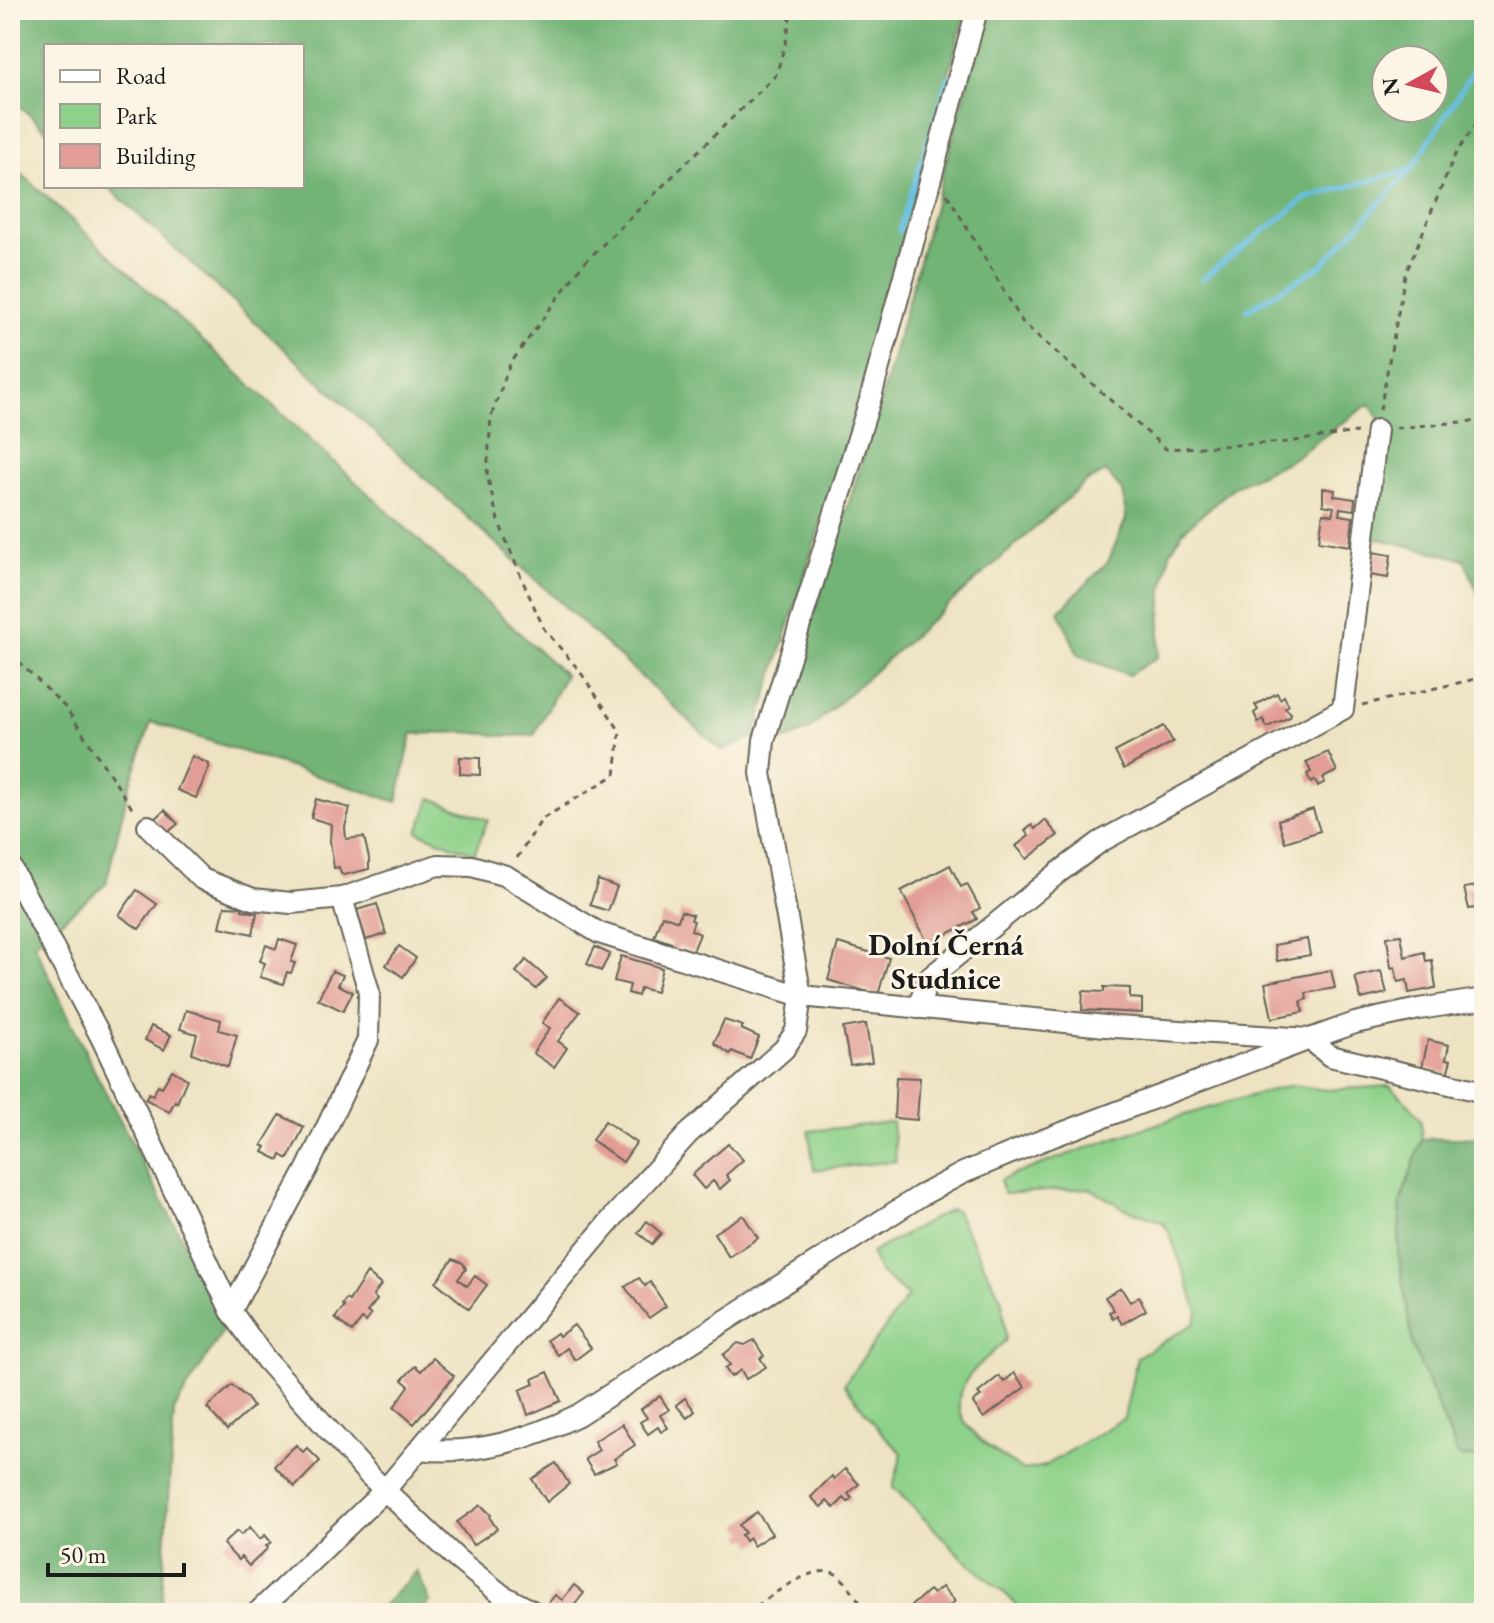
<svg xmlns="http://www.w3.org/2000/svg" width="1494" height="1623" font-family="'EB Garamond',serif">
	<rect width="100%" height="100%" fill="#fcf5e5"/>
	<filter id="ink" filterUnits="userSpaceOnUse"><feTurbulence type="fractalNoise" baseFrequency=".0125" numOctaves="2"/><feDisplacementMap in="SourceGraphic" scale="16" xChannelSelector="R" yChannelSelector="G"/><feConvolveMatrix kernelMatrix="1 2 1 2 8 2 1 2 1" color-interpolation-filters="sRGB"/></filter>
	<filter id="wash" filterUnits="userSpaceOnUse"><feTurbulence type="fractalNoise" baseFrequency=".006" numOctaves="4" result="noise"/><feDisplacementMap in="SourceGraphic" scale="32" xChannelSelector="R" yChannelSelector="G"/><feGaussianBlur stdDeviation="1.8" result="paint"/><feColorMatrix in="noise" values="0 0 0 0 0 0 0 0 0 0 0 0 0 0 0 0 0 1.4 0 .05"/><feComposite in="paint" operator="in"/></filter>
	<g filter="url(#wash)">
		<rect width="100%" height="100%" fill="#ede3c3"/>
		<g fill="#8ed18a" stroke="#557653" stroke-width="2">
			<path d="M431,798l57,22 -14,34 -56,-22z"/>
			<path d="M1293,1085l33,5 64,-4 21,20 10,15 1,18 -21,62 -3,50 15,96 45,108 16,3 10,-7v162h-461l-14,-16 -44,-37 -72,-73 9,-34 -21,-21 -37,-48 64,-88 -28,-23 -9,-20 80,-44 5,2 46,89 4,40c-13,13 -35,29 -43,46 -19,36 33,68 60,84l22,-4 79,-48 13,-61 58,-34 3,-11 -29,-81 -6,-7 2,-1 -41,-15 -35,-20 -85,6 -4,-14c96,-37 193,-71 293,-95z"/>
			<path d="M892,1122l4,39 -82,9 -5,-39z"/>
		</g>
		<g fill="#72b376" stroke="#476849" stroke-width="2" fill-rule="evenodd">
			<path d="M10,10h956l-106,387 -106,340 -32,14 -615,-565h195v-140h-256v84l-36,-33z"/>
			<path d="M988,10h496v597l-20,-48 -98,-23 17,-111 -14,-21 -78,56 -56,26 -52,45 -13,22 -7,37 -5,67 -29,18 -51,-20 -19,-44 49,-49 18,-43 -3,-27 -17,-20 -20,10 -280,250 -32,12 106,-341zM1386,60h48v48h-48z"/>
			<path d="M10,163l555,512 -31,60 -28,1 -41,-4 -53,2 -15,68 -246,-80 -23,68 -22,94 -72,60 60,126 133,255 -53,85 -13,203h-151z"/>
			<path d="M1484,1137v314l-10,7 -9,-2 -1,2 -6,-3 -45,-108 -15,-96 3,-50 21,-62z"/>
			<path d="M417,1571l13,31 -11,11h-43z"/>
		</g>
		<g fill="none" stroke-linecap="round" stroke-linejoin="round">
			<g stroke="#67bfe4" stroke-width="5">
				<path d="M899,231l50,-155"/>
				<path d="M1202,279l104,-81 104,-28"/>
				<path d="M1247,310l75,-45 89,-95 73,-116"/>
			</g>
		</g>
		<g id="blocks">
			<g fill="#e29e96">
				<path d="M1323,488l12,2 -1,6 21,3 -1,11 -14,-2 -1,7 14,2 -3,29 -31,-5 4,-28 9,2 2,-8 -11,-2z"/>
				<path d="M1372,552l19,3 -3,23 -19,-3z"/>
				<path d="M1277,693l3,6 4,-3 5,9 -4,3 6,5 -1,4 -23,10 -4,-8 -5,3 -4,-9 4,-3 -3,-5z"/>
				<path d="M1164,726l9,16 -49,27 -9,-17z"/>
				<path d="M1328,752l9,19 -14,7 2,4 -7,4 -3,-6 -4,3 -4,-9 4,-2 -5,-10z"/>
				<path d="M192,756l17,8v4l-13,30 -19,-8z"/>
				<path d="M460,757l20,1v17l-20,-1z"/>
				<path d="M316,799l34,9 -5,19 1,12 18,-2 5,21v11l-25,6 -3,-1 -2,-7 -5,1 -4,-27 1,-17 -20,-6z"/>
				<path d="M1313,809l7,22 -35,11 -7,-22z"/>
				<path d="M165,810l13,14 -12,10 -12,-14z"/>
				<path d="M1045,820l13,15 -31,24 -11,-13 13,-10 -4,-5 7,-6 3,4z"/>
				<path d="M950,865l11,22 6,-3 13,24 -7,4 4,7 -49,25 -27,-53z"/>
				<path d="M598,880l19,7 -9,24 -18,-6z"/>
				<path d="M1484,885l-3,22 -12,2 -5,-21z"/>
				<path d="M137,890l20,14 -18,25 -20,-14z"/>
				<path d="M377,904l9,30 -20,6 -9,-30z"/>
				<path d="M225,906l17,1v3l15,3 -4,21 -33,-7z"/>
				<path d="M681,911l12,4 -2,5 3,1 -3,9 9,4 -7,17 -15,-5 -1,5 -7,-3 2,-5 -18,-6 8,-22 16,6z"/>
				<path d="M1401,935l4,22 19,-5 2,9 6,-1 4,28 -27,5 -2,-13 -9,2 -3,-15 -4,1 -4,-31z"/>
				<path d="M279,939l18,6 -6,17 4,1 -4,10 -4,-1 -4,12 -23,-7 5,-14 -5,-2 6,-16 10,4z"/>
				<path d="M1307,939l3,16 -33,6 -3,-16z"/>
				<path d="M838,943l51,15 -11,37 -50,-15z"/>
				<path d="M399,946l17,12 -13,19 -17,-12z"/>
				<path d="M595,947l15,7 -9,17 -14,-7z"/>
				<path d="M621,956l41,12 -6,24 -16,-4 -2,8 -10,-3 2,-8 -16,-4z"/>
				<path d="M526,960l21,18 -11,11 -20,-17z"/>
				<path d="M1331,970l4,18 -29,5 1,6 -6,2 2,11 -31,6 -7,-35z"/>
				<path d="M332,971l11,4 -5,10 15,7 -10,19 -25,-12z"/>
				<path d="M1381,971l6,22 -26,6 -6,-22z"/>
				<path d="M1104,987l26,1v10l12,1v14l-60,-3 1,-19 21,1z"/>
				<path d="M559,998l21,14 -22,29 9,7 -13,19 -21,-14 17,-25 -8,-5z"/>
				<path d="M186,1010l35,10 -2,10 18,5 -9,32 -36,-14 5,-19 -17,-5z"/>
				<path d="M724,1020l19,6 -2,3 18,8 -9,22 -18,-8 -2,3 -16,-11z"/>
				<path d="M866,1024l6,38 -22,3 -7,-37z"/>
				<path d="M151,1026l20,9 -7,15 -19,-10z"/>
				<path d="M1428,1040l21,5 -3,14 5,1 -4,14 -25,-7z"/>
				<path d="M172,1070l15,9 -10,24 -2,-2 -6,11 -24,-13 4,-6 4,2 5,-10 4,2z"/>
				<path d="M896,1077l24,1 -3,42 -23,-2z"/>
				<path d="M280,1115l24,12 -16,32 -7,-4 -2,5 -16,-8 3,-5 -4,-2z"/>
				<path d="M605,1121l31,22 -13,19 -31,-22z"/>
				<path d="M728,1144l15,16 -17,15 4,5 -10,9 -7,-8 -9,8 -12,-14z"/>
				<path d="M743,1215l15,23 -29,19 -15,-24z"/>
				<path d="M647,1221l14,12 -9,11 -14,-11z"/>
				<path d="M453,1259l10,4 3,6 -8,10 9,7 8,-10 12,9 -18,24 -33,-27z"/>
				<path d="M367,1273l14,12 -8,11 4,4 -10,12 4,3 -5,7 -4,-3 -10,13 -17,-14 9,-11 -2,-2 4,-6 3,2z"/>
				<path d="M639,1278l6,8 5,-4 16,24 -17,12 -24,-31z"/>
				<path d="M1121,1288l9,14 9,-5 7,13 -24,14 -5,-8 -4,3 -4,-7 5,-2 -9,-13z"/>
				<path d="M574,1325l17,23 -16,12 -8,-12 -9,7 -11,-15 10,-7 2,3z"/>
				<path d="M754,1340l10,16 -4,2 6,9 -20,12 -5,-9 -10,7 -6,-9 5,-3 -7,-10 15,-12 7,2z"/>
				<path d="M433,1358l21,18 -40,48 -20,-17 15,-21 -7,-6 13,-14 6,5z"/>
				<path d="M548,1372l13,29 -33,14 -8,-25 14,-6 -2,-5z"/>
				<path d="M1014,1373l11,14 -41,31 -11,-15 8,-7 -3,-3 21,-17 5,6z"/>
				<path d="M232,1385l15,13 6,9 -26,23 -20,-22z"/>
				<path d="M660,1396l9,14 -9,5 8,13 -7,4 -3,-5 -10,7 -8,-12 7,-4 -6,-9z"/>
				<path d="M685,1398l10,13 -8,7 -11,-13z"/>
				<path d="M622,1424l13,21 -21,14 3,4 -23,11 -9,-15 14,-9 -5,-9z"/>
				<path d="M296,1445l7,7 4,-4 13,13 -25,26 -21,-21z"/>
				<path d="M556,1463l13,21 -22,18 -15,-23z"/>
				<path d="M845,1469l14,15 -11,10 4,4 -4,4 -4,-4 -10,10 -7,-7 -6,6 -10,-10 21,-21 2,3z"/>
				<path d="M481,1505l10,10 -1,3 7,11 -24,16 -16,-23z"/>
				<path d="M757,1512l15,22 -19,12 -4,-8 -4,3 -4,-6 4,-2 -6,-8z"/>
				<path d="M250,1527l10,12 5,-4 6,7 -5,4 2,2 -19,18 -8,-9 -3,3 -15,-16 14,-13 4,4z"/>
				<path d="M574,1585l10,8 -16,20h-9l-12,-8 8,-10 7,5z"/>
				<path d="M942,1587l13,14 -13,12h-39l26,-23 4,4z"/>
			</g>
		</g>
	</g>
	<g filter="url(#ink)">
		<use href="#blocks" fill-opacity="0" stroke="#656256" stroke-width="2"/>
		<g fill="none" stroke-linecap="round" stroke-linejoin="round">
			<defs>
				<g id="minor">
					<path d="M148,826l54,53 51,20 38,4 51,-5 96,-33 34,1 34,10 93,57 202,63 315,31 194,12 20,17 154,36"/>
					<path d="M10,866l91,171 130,274 35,49 103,115 88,84 45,36 34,18"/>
					<path d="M918,1008l10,-29 130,-106 42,-31 243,-133 34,-279"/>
					<path d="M231,1311l76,-142 61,-129 1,-48 -27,-94"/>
					<path d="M420,1449c53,7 111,-10 158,-34l342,-219 43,-23 75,-31 272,-103 45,-16 64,-14 65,-10"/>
					<path d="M257,1613l128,-123 231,-276 72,-80 96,-85 12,-18 5,-35 -40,-223 3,-33 106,-340 107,-390"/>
				</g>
			</defs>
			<use href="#minor" stroke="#656256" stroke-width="24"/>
			<g stroke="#656256" stroke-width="3" stroke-dasharray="6 6" stroke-linecap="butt">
				<path d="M947,194l76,129 143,126 122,-7 69,-10"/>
				<path d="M1380,410l25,-135 50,-120 29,-43"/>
				<path d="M1396,428l88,-8"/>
				<path d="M10,653l56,55 68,103"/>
				<path d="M1362,705l122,-28"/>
				<path d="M517,858l25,-39 73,-44 5,-44 -41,-61 -35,-41 -23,-52 -23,-57 -11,-45 4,-58 19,-53 72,-99 194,-190 11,-37 4,-28"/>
				<path d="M747,1613c19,-13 66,-52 89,-39 13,8 22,27 31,39"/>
			</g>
			<use href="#minor" stroke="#fff" stroke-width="20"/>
		</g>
	</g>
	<g text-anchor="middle" stroke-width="6" stroke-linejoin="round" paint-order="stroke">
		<g font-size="30" font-weight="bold" fill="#1c1c1c" stroke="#fcf5e5">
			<text x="946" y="955">Dolní Černá<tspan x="946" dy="34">Studnice</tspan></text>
		</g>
	</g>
	<rect width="1494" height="1623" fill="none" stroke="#fcf5e5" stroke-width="40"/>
	<rect x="44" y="44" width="260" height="144" fill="#fcf5e5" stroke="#a29e95" stroke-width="2"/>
	<rect x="60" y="70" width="40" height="12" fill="#ffffff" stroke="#a29e95" stroke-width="2"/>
	<text x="116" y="84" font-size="24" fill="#1c1c1c">Road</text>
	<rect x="60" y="104" width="40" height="24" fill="#8ed18a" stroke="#a29e95" stroke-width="2"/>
	<text x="116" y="124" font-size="24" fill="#1c1c1c">Park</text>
	<rect x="60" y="144" width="40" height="24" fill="#e29e96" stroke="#a29e95" stroke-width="2"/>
	<text x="116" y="164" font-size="24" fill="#1c1c1c">Building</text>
	<g transform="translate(1410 84) rotate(262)"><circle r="38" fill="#fcf5e5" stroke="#a29e95" stroke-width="2"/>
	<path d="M0-6L14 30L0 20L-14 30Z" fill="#d1495b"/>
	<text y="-12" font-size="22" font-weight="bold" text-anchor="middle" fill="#1c1c1c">N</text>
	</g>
	<path d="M48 1563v12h136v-12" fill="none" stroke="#1c1c1c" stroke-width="4"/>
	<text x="60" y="1563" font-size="24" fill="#1c1c1c" stroke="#fcf5e5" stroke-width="6" paint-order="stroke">50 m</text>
</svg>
